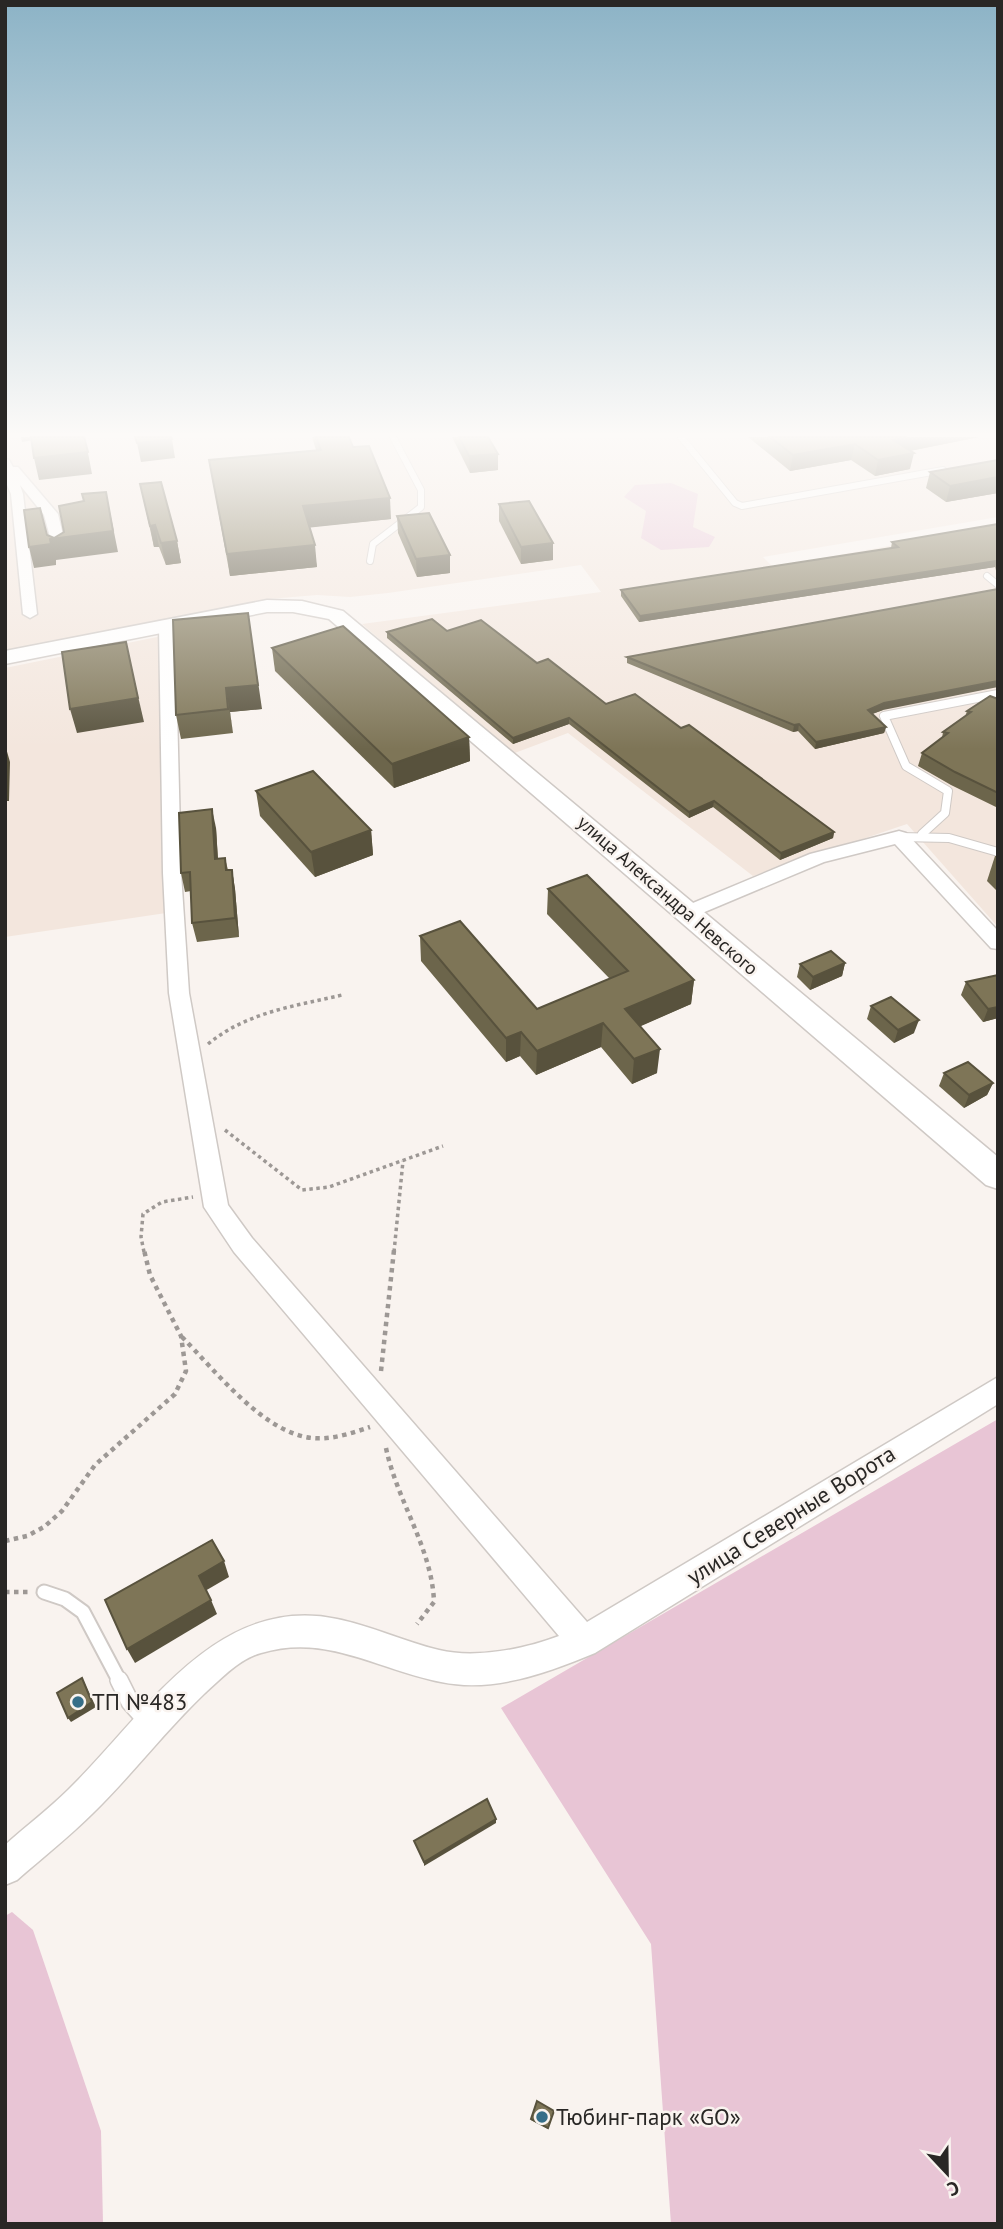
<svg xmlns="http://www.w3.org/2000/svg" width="1003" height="2229" font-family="'PT Sans',sans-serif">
	<rect width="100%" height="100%" fill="#f9f3ef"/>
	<g fill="#f3e6dd">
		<path d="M5,437h993v80l-235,40 10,10 225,-41v401l-91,-103 -154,52 -185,-143 -56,21 -150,-130 239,-32 -20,-27 -193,28 -38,4 -33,-2 -48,4 -264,54z"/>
		<path d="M162,636l4,277 -161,24v-269z"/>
	</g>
	<g fill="#e8c5d5">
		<path d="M671,483l27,11 -5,33 22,10 -6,10 -48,3 -20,-12 5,-27 -22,-14 11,-12z"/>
		<path d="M998,1419v805h-327l-20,-280 -150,-236z"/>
		<path d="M12,1912l21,18 68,201 2,93h-98v-308z"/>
	</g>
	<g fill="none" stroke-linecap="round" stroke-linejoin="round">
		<defs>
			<g id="lane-far3">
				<path d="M681,437l54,66 7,3 201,-36"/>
				<path d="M370,561l3,-17 48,-37v-17l-28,-53"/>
				<path d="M987,576l11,9"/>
			</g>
			<g id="lane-far2">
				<path d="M922,834l23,-21 3,-22 -42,-25 -22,-50 114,-22"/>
				<path d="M899,837l50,1 49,14"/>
			</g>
			<path id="lane-far1" d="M44,1592l21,7 18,13 37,70"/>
			<path id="lane" d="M119,1680l11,22 19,21"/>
			<g id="street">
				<path d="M5,459l4,1 4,7h5l40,47 9,38 -7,4 -5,-1 -11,-40 -24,-30 3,9 14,120 -7,4 -7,-4 -12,-120 -6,-14z"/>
				<path d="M167,621l8,5 6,247 8,120 39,212 24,33 335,384 411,-245v27l-403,249c-48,20 -102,40 -154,29 -63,-12 -114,-49 -180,-29 -22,6 -40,26 -56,40 -40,38 -73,82 -112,120 -24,24 -51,45 -76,67l-12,5v-40c21,-19 44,-36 64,-56 75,-73 147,-196 268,-170 35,7 68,23 102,31 36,9 86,-1 120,-14l-325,-384 -30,-45 -35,-214 -6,-120 -4,-247z"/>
				<path d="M899,831l7,2 92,98v18l-7,-1 -96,-104 -71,18 -129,54h-14l-3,-4 3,-4 129,-54z"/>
			</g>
			<path id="secondary" d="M267,600l35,1 41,10 655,546v32l-12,-4 -657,-566 -36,-7h-26l-262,52v-13z"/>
		</defs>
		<use href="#lane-far3" stroke="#cfc9c5" stroke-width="8"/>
		<use href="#lane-far2" stroke="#cfc9c5" stroke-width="10"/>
		<use href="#lane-far1" stroke="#cfc9c5" stroke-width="17"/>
		<use href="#lane" stroke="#cfc9c5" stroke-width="20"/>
		<use href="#street" stroke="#cfc9c5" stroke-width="3"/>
		<use href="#secondary" stroke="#cfc9c5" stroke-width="3"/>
		<g stroke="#9d9895" stroke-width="3.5" stroke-dasharray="3.5 3.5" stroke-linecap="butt">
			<path d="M208,1044c39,-32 87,-38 134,-49"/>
			<path d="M225,1130l77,60 27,-3 114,-41"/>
			<path d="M144,1252l-3,-15 2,-23 19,-12 31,-5"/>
			<path d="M394,1252l9,-91"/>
		</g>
		<g stroke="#9d9895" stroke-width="4.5" stroke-dasharray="4.5 4.5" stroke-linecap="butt">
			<path d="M182,1337c33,33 81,96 130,101 20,2 40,-5 58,-11"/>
			<path d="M381,1371l13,-121"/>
			<path d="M386,1448c11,53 46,100 48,154l-17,22"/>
			<path d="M5,1541l22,-5 17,-9 18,-16 33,-46 80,-71 11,-23 -5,-35 -31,-61 -6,-25"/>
			<path d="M5,1592h23"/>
		</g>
		<use href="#lane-far3" stroke="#fff" stroke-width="6"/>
		<use href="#lane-far2" stroke="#fff" stroke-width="8"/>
		<use href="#lane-far1" stroke="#fff" stroke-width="13"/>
		<use href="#lane" stroke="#fff" stroke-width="17"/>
		<use href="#street" fill="#fff" fill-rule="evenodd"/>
		<use href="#secondary" fill="#fff" fill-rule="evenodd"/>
	</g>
	<g fill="#6c654b">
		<path d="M312,437h37l4,10 38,72 -82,8 8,40 -87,9 -21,-116 107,-10z"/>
		<path d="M452,437h36l10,17v16l-28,3z"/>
		<path d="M748,437h231l-69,14v18l-35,7 -24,-16 -61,11z"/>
		<path d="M998,460v33l-52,9 -20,-14 4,-16z"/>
		<path d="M140,484l37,57 4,22 -15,2 -7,-18h-5z"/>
		<path d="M499,504l54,56 -32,4 -22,-43z"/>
		<path d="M397,516l53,57 -33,4 -19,-44z"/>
		<path d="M998,524v54l-3,-11 -356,55 -18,-26v-6l270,-42 1,-6z"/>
		<path d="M173,620l89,89 -32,3 3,21 -52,6 -5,-24z"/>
		<path d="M447,631l90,32 69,41 75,24 153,104 -1,6 -53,22 -67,-53 -24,11 -120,-94 -56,20 -126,-106v-6z"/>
		<path d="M272,648l197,89 1,24 -76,27 -119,-117z"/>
		<path d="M627,657l256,53 -11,4 14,13 -2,6 -69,16 -17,-18 -5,1 -166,-69z"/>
		<path d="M998,699v109l-47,-23 -33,-19 4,-13 20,-15 1,-6 22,-15 2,-6z"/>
		<path d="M256,791l115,39 2,25 -58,22 -55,-61z"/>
		<path d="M216,828l2,31 7,-1 3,12h4l3,19 4,48 -42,5 -5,-19 -1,-32 -6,1 -4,-19z"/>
		<path d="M995,856h3v36l-11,-11z"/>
		<path d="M548,889l146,91 -3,24 -51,22 17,47 -25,11 -31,-37 -65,28 -16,-19 -14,6 -85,-101 -1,-25 117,73 73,-30 -63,-65z"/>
		<path d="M845,963l-3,13 -32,14 -13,-13 3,-13z"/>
		<path d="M998,975v43l-15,4 -22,-27 5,-13z"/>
		<path d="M871,1006l43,27 -20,10 -27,-24z"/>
		<path d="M944,1073l49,10 -6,12 -23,13 -25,-22z"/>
		<path d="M537,2101l17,10 -6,18 -17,-9z"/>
	</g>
	<g fill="#58523d">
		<path d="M21,437h13v3l-12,2z"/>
		<path d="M85,437l7,37 -53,6 -5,-22z"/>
		<path d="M907,437h72l-90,18 4,-15z"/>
		<path d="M172,439l3,19 -34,4 -4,-19z"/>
		<path d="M855,444l-4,16 -61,11 3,-16z"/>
		<path d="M914,453l-4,16 -35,7 3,-16z"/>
		<path d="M498,454v16l-28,3 -1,-17z"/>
		<path d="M998,477v16l-52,9 4,-16z"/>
		<path d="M106,492l12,60 -62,8v5l-22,3 -5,-21 21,-8 63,-8z"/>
		<path d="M390,498l1,21 -85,9 -3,-22z"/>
		<path d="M155,525l4,22h-5l-4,-21z"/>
		<path d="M177,541l4,22 -15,2 -5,-22z"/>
		<path d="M553,543v17l-32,4v-17z"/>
		<path d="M315,545l2,22 -87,9 -3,-22z"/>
		<path d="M450,555v18l-33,4 -1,-18z"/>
		<path d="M997,561l-2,6 -356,55 1,-6z"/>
		<path d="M248,613l14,96 -32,3 3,21 -7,-45z"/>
		<path d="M131,666l13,56 -67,11 -7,-24z"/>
		<path d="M5,669l2,6 -1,73 4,14 -1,39h-4z"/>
		<path d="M998,681v6l-115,23 -16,6 1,-6 16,-7z"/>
		<path d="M569,718v6l-56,20v-6z"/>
		<path d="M799,724l-1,7 -5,1 1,-7z"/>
		<path d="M886,727l-2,6 -69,16 1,-7z"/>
		<path d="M469,737l1,24 -76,27 -2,-24z"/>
		<path d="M714,801l-1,6 -24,11v-6z"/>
		<path d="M212,809l4,19 3,50 -4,-19z"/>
		<path d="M371,830l2,25 -58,22 -4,-25z"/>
		<path d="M834,832l-1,6 -53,22 1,-7z"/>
		<path d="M232,870l3,19 4,48 -4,-19z"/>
		<path d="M845,963l-3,13 -32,14 3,-13z"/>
		<path d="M694,980l-3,24 -68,30 2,-25z"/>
		<path d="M998,1007v11l-15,4 5,-13z"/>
		<path d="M919,1020l-5,13 -20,10 4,-13z"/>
		<path d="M603,1023l-2,24 -65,28 1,-24z"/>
		<path d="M521,1032l-1,24 -14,6v-24z"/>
		<path d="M660,1049l-3,24 -25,11 2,-25z"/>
		<path d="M993,1083l-6,12 -23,13 5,-13z"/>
		<path d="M224,1561l5,16 -24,14 -6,-15z"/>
		<path d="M211,1600l6,14 -82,49 -8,-14z"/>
		<path d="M82,1678l14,29 -25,15 -3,-4z"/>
		<path d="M496,1819v4l-72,43v-4z"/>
	</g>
	<g fill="#7e7557" stroke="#58523d" stroke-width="2">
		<path d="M31,437h53l4,15 -54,6z"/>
		<path d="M135,437h36l1,2 -35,4z"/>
		<path d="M316,437h33l4,10 16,-1 21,52 -87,8 12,39 -88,9 -18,-94 112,-10z"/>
		<path d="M459,437h29l10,17 -29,2z"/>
		<path d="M770,437h137l-14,3 21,13 -36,7 -23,-16 -62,11z"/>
		<path d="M998,460v17l-48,9 -20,-14z"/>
		<path d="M161,482l16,59 -16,2 -6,-18 -5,1 -10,-42z"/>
		<path d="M106,492l7,39 -63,8 1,5 -22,3 -5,-37 16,-2 7,27 7,3 10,-6 -5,-26 25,-5 -2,-7z"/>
		<path d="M529,501l24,42 -32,4 -22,-43z"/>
		<path d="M429,513l21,42 -34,4 -19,-43z"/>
		<path d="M998,524v42l-1,-5 -357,55 -19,-26 277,-43 -6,-5z"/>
		<path d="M998,589v92l-114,22 -16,7 18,17 -70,15 -17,-18 -5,1 -167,-68z"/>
		<path d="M248,613l10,72 -32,3 2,21 -52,6 -3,-95z"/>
		<path d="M432,619l15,12 34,-11 56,43 11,-4 58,45 29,-10 46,34 8,-3 145,107 -53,21 -67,-52 -25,11 -120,-94 -56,20 -126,-106z"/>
		<path d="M343,626l126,111 -77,27 -120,-116z"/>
		<path d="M126,642l12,56 -68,11 -8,-57z"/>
		<path d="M990,696l8,3v94l-43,-21 -33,-19 26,-20 -5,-1 28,-20 -4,-1z"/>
		<path d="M313,771l58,59 -60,22 -55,-61z"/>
		<path d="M212,809l3,50 10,-1 1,12h6l3,48 -43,5 -2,-51 -9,1 -2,-60z"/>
		<path d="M587,875l107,105 -69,29 35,40 -26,10 -31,-36 -66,28 -16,-19 -15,6 -86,-102 40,-15 77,88 91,-38 -80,-82z"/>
		<path d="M831,951l14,12 -32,14 -13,-13z"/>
		<path d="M998,975v32l-10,2 -22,-27z"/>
		<path d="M891,997l28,23 -21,10 -27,-24z"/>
		<path d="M968,1062l25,21 -24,12 -25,-22z"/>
		<path d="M212,1540l12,21 -25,15 12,24 -84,49 -22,-49z"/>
		<path d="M82,1678l10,24 -24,16 -11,-25z"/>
		<path d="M487,1799l9,20 -72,43 -10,-21z"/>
		<path d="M537,2101l17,10 -6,17 -17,-9z"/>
	</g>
	<linearGradient id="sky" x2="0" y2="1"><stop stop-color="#8cb3c6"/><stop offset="0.58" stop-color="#fcfaf8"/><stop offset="1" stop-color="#fcfaf8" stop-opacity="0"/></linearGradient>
	<rect width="1003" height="749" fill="url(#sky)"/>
	<g fill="#366e88" stroke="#f9f3ef" stroke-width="2.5">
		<circle cx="78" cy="1702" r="7"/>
		<circle cx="542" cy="2117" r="7"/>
	</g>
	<g text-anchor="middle" stroke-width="5" stroke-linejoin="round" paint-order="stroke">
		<g font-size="19" fill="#292725" stroke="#f9f3ef">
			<text transform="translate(668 895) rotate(41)" y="7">улица Александра Невского</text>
		</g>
		<g font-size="23" fill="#292725" stroke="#f9f3ef">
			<text transform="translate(791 1515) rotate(-32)" y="8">улица Северные Ворота</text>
		</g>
		<g font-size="23" fill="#292725" stroke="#f9f3ef" text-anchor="start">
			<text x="92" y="1710">ТП №483</text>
			<text x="556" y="2125">Тюбинг-парк «GO»</text>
		</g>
	</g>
	<rect width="1003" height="2229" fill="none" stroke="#292725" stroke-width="14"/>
	<g transform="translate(947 2173) rotate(158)" stroke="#f9f3ef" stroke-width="5" paint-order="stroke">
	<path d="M0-5L12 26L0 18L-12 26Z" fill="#292725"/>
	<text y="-10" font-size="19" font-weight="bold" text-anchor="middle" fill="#292725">С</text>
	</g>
</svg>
